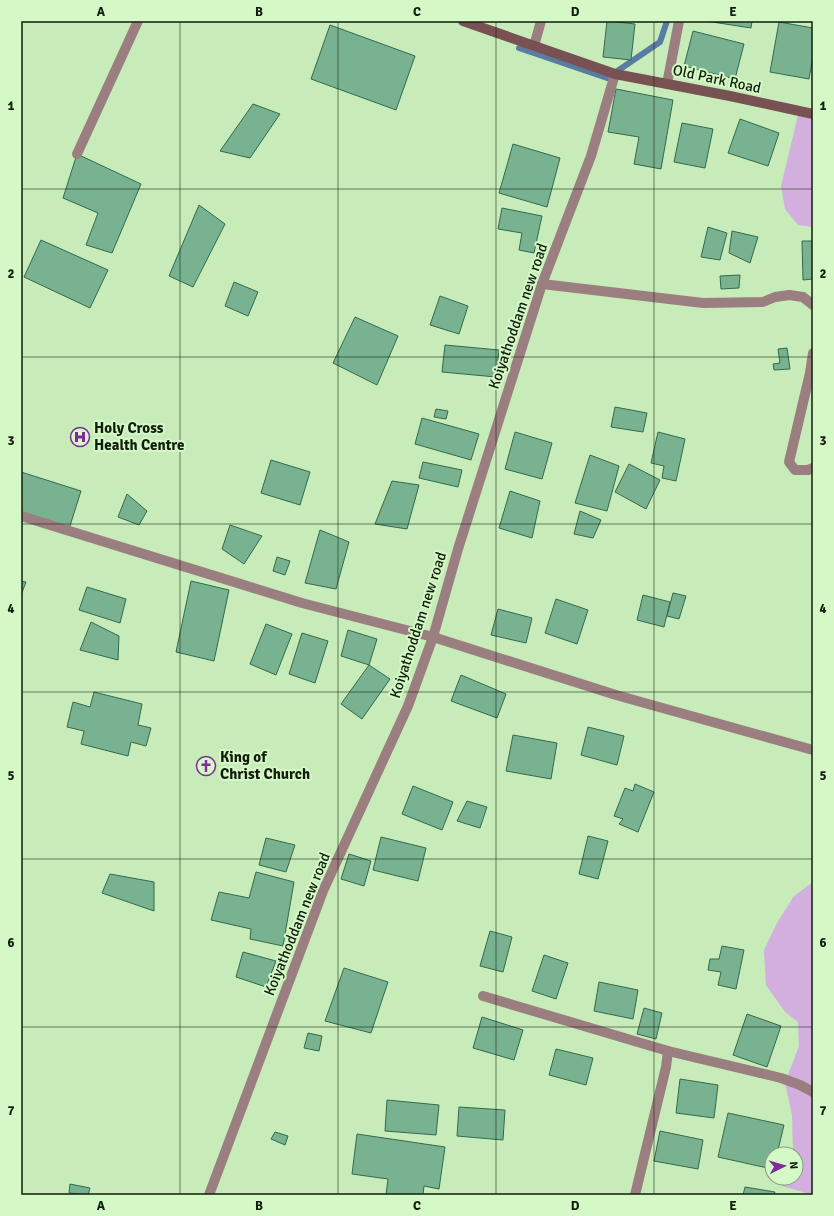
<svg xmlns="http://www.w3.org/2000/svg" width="834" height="1216" font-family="Signika,sans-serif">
	<rect width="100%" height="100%" fill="#c7ecb9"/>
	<g fill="#d2afde">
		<path d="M799,111l14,3v113l-15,-2 -13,-16 -4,-23z"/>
		<path d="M813,882v313l-31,-9 4,-8h10v-24h-3l-1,-39 -7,-32 14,-37 -1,-24 -13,-10 -19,-27 -2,-35 13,-27 17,-27z"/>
	</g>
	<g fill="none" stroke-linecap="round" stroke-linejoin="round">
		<path stroke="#597ca3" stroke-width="6" d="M519,48l88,30 53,-36 7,-21"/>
	</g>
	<g fill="#79b290" stroke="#336a4c">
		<path d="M607,21l28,3 -4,36 -28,-3z"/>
		<path d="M706,21h46l-1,7z"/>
		<path d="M779,22l34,6v28l-4,23 -39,-7z"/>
		<path d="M330,25l85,31 -19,54 -85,-31z"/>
		<path d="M693,31l51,13 -9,35 -51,-13z"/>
		<path d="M616,89l57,11 -12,69 -27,-5 5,-27 -31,-5z"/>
		<path d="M253,104l27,10 -30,44 -30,-7z"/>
		<path d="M740,119l39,14 -11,33 -40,-13z"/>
		<path d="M682,123l31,6 -8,39 -31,-6z"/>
		<path d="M513,144l47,14 -13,49 -48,-14z"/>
		<path d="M77,154l64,30 -29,69 -26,-8 12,-32 -35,-15z"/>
		<path d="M199,205l26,19 -32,63 -24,-11z"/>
		<path d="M502,208l40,8 -8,37 -15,-3 3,-17 -24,-4z"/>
		<path d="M708,227l19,6 -7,27 -19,-3z"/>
		<path d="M732,231l26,6 -8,26 -21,-10z"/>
		<path d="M41,240l67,30 -18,38 -66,-31z"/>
		<path d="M802,241h11v38l-10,1z"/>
		<path d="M740,275l-1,13 -18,1 -1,-13z"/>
		<path d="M234,282l24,10 -10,24 -23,-10z"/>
		<path d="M440,296l28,10 -9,28 -29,-9z"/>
		<path d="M355,317l43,19 -21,49 -44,-22z"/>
		<path d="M445,345l54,5 -3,27 -54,-5z"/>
		<path d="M787,348l3,21 -16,1 -1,-6 7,-1 -2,-14z"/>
		<path d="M615,407l32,6 -4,19 -32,-5z"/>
		<path d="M436,409l12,2 -2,8 -12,-2z"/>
		<path d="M422,418l57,16 -8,26 -56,-16z"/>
		<path d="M515,432l37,11 -10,36 -37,-10z"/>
		<path d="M658,432l27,7 -9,42 -14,-3 2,-12 -13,-3z"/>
		<path d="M590,455l29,11 -12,45 -32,-8z"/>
		<path d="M271,460l39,12 -10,33 -39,-12z"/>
		<path d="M423,462l39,8 -4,17 -39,-9z"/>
		<path d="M629,464l31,16 -14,29 -31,-17z"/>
		<path d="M21,472l60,19 -12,38 -48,-15z"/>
		<path d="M392,481l27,4 -12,44 -32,-5z"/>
		<path d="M510,491l30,10 -8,37 -33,-10z"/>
		<path d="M127,494l20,17 -8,14 -21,-8z"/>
		<path d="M580,511l21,9 -8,18 -19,-4z"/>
		<path d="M230,525l32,11 -18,28 -22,-15z"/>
		<path d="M320,530l29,12 -13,47 -31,-6z"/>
		<path d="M277,557l13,4 -5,14 -12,-4z"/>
		<path d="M21,581l5,1 -5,13z"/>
		<path d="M191,581l38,9 -15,71 -38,-9z"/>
		<path d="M87,587l39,12 -6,24 -41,-13z"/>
		<path d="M673,593l13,3 -7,23 -12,-3z"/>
		<path d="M643,595l27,7 -6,25 -27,-7z"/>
		<path d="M556,599l32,11 -11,34 -32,-11z"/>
		<path d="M498,609l34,9 -6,25 -35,-8z"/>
		<path d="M91,622l28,14 -1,24 -38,-10z"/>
		<path d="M266,624l26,10 -16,41 -26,-11z"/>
		<path d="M348,630l29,9 -8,26 -28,-9z"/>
		<path d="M302,633l26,8 -13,42 -26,-9z"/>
		<path d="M369,665l21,14 -28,40 -21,-15z"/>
		<path d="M461,675l45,19 -9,24 -46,-17z"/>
		<path d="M94,692l48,12 -4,21 13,3 -5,18 -15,-4 -3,14 -47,-12 3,-13 -17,-4 6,-25 17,5z"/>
		<path d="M588,727l36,9 -7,29 -36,-10z"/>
		<path d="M513,735l44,8 -6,36 -45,-8z"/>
		<path d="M635,784l19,8 -16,40 -19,-8 4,-5 -9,-3 11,-28 8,3z"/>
		<path d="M413,786l40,16 -11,28 -40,-16z"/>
		<path d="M467,801l20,6 -7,21 -23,-7z"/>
		<path d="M588,836l20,5 -10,38 -19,-5z"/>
		<path d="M381,837l45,11 -8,33 -45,-11z"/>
		<path d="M266,838l29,7 -9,27 -27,-7z"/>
		<path d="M349,854l22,7 -7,25 -23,-7z"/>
		<path d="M256,872l38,10 -11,64 -33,-7 1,-10 -40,-9 8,-28 30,6z"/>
		<path d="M110,874l44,8v29l-52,-18z"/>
		<path d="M490,931l22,6 -9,35 -23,-6z"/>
		<path d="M722,946l22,4 -8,39 -18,-4 3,-13 -13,-2 2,-11h9z"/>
		<path d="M243,952l33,9 -10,26 -30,-10z"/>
		<path d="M544,955l24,8 -12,36 -24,-8z"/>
		<path d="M344,968l44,14 -17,51 -46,-12z"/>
		<path d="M599,982l39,8 -5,29 -39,-8z"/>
		<path d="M644,1008l18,5 -6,26 -19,-5z"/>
		<path d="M747,1014l34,12 -14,41 -34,-12z"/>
		<path d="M482,1017l41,13 -9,30 -41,-12z"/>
		<path d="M308,1033l14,3 -3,15 -15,-3z"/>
		<path d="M556,1049l37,9 -7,27 -37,-10z"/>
		<path d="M680,1079l38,6 -4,33 -38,-5z"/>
		<path d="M387,1100l52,5 -3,30 -51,-4z"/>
		<path d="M459,1107l46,3 -2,30 -46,-4z"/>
		<path d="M728,1113l56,12 -7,29h-5v15l-54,-12z"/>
		<path d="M660,1131l43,9 -5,29 -44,-8z"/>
		<path d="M275,1132l13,4 -3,9 -14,-6z"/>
		<path d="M357,1134l88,13 -6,42 -15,-3 -1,9h-37l2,-16 -36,-5z"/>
		<path d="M70,1184l20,4 -2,7 -19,-2z"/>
		<path d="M745,1187l30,5 -1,3h-31z"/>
	</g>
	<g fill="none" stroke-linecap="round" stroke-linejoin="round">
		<g stroke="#9b7e7f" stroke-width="10">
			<path d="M534,46l7,-25"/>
			<path d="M667,84l12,-63"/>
			<path d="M77,154l61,-133"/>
			<path d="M542,284l161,19 60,-1 12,-5 14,-2 14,2 10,8"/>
			<path d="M813,353l-3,20 -21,89 6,8h13l5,-2"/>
			<path d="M21,516l281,87 131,34 183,58 197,55"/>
			<path d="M483,996l185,55 113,27 19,7 13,7"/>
			<path d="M209,1195l114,-304 85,-185 25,-69 25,-88 84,-265 49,-128 24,-82"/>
			<path d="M635,1195l31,-128 2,-16"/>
		</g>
		<path stroke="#785152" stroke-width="10" d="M463,21l152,53 115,22 83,18"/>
	</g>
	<path fill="none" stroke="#111e0c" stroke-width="1" stroke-opacity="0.55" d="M180,21v1174M338,21v1174M496,21v1174M654,21v1174M21,189h792M21,357h792M21,524h792M21,692h792M21,859h792M21,1027h792"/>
	<defs>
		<symbol id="hospital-ring" viewBox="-11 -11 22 22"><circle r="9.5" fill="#d4f9c6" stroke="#802b99" stroke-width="1.5"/><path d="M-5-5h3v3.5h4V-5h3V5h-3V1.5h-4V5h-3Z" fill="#802b99"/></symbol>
		<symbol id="church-ring" viewBox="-11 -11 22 22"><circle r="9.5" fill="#d4f9c6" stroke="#802b99" stroke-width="1.5"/><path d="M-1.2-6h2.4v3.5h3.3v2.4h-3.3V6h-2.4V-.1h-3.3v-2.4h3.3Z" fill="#802b99"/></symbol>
	</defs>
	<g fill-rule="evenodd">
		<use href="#hospital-ring" x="69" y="426" width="22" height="22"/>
		<use href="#church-ring" x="195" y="755" width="22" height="22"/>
	</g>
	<g text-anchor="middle" stroke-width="4" stroke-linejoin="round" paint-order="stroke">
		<g font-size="15" fill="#111e0c" stroke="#d4f9c6">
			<text transform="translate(717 79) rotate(12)" y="5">Old Park Road</text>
			<text transform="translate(518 316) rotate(-71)" y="5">Koiyathoddam new road</text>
			<text transform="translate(418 625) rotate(-72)" y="5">Koiyathoddam new road</text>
			<text transform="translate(297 924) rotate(-68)" y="5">Koiyathoddam new road</text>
		</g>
		<g font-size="15" font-weight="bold" fill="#111e0c" stroke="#d4f9c6" text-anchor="start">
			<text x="94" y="433">Holy Cross<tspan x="94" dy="17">Health Centre</tspan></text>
			<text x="220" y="762">King of<tspan x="220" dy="17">Christ Church</tspan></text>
		</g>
	</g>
	<rect width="834" height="1216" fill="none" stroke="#d4f9c6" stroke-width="44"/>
	<g transform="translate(784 1166) rotate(85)"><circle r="19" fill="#d4f9c6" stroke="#86a17c"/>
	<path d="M0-3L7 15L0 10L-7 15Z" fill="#802b99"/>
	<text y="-6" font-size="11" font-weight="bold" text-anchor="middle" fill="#111e0c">N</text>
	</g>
	<rect x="22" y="22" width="790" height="1172" fill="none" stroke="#111e0c" stroke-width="1.5"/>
	<g font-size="13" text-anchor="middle" font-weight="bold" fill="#111e0c">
		<text x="101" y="16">A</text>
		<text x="259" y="16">B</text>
		<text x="417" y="16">C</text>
		<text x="575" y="16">D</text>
		<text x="733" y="16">E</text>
		<text x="11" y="110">1</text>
		<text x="823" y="110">1</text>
		<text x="11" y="278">2</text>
		<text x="823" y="278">2</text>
		<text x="11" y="445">3</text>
		<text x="823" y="445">3</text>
		<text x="11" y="613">4</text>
		<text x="823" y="613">4</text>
		<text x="11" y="780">5</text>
		<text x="823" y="780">5</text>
		<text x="11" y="947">6</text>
		<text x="823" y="947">6</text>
		<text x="11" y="1115">7</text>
		<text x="823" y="1115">7</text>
		<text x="101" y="1210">A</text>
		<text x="259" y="1210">B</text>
		<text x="417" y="1210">C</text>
		<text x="575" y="1210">D</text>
		<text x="733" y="1210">E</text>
	</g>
</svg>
